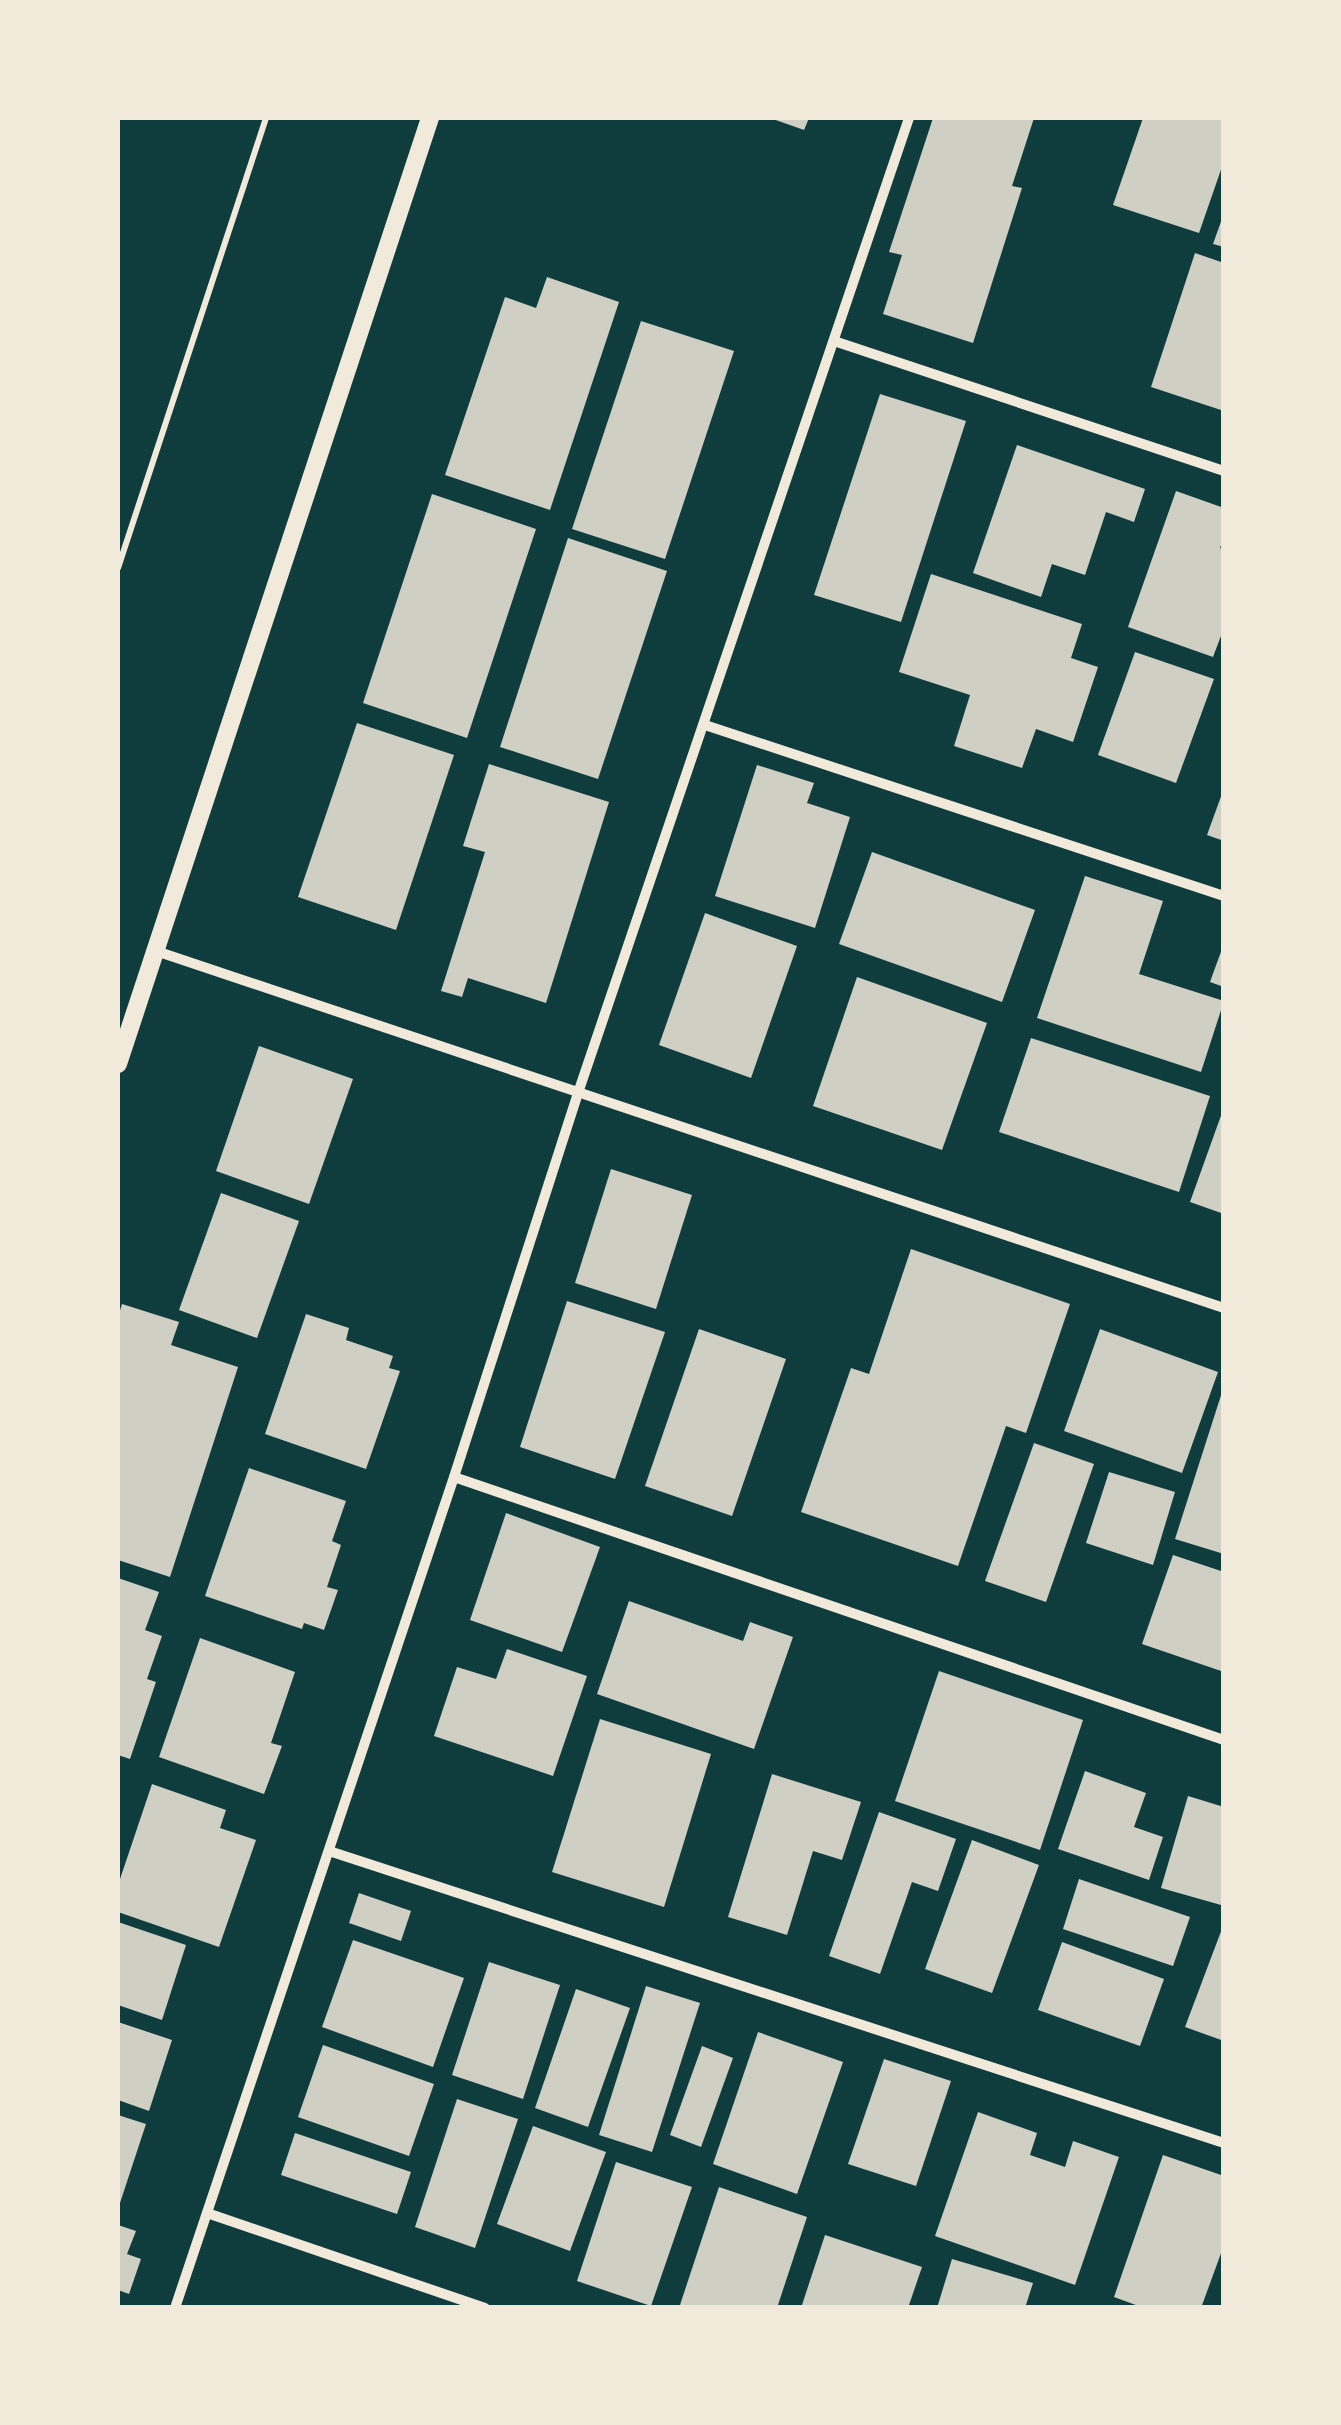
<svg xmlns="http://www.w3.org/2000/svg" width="1341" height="2425" font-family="'Fira Sans',sans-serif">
	<rect width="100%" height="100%" fill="#0f3d3e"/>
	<g fill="#cfcfc3">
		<path d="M770,118h39l-5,12z"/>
		<path d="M933,118h101l-22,68 10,2 -49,155 -90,-29 19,-59 -13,-3z"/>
		<path d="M1143,118h81v43l-25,72 -86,-28z"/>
		<path d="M1223,216h1v31l-11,-3z"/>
		<path d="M1195,253l29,10v148l-73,-24z"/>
		<path d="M547,277l72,25 -69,208 -105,-35 60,-178 31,11z"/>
		<path d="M641,321l93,30 -69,208 -93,-30z"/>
		<path d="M880,394l86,27 -65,201 -87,-27z"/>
		<path d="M1017,445l128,44 -11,33 -28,-10 -21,63 -33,-11 -11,33 -68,-24z"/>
		<path d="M1176,491l48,17v29l-4,11 4,1v79l-11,29 -85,-30z"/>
		<path d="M432,494l104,35 -69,209 -104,-35z"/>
		<path d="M568,538l99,33 -69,208 -98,-32z"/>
		<path d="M931,574l151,50 -11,34 27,9 -25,75 -37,-13 -14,39 -68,-22 16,-51 -71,-23z"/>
		<path d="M1135,652l79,27 -38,104 -78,-28z"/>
		<path d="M357,723l97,32 -58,175 -98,-33z"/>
		<path d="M489,764l120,38 -63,201 -78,-25 -6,19 -21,-6 44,-139 -22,-6z"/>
		<path d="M757,765l57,18 -7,20 43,14 -35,111 -100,-32z"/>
		<path d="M1223,791h1v50l-17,-6z"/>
		<path d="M872,852l163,58 -33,92 -163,-58z"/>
		<path d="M1085,876l78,25 -24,73 85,27 -23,71 -164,-54z"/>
		<path d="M705,913l92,33 -46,132 -92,-33z"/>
		<path d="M1223,946h1v41l-14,-5z"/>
		<path d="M857,977l130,46 -45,127 -129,-44z"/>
		<path d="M1031,1038l179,58 -31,96 -180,-60z"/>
		<path d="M259,1046l94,33 -44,125 -93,-33z"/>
		<path d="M1223,1110h1v104l-34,-12z"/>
		<path d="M611,1169l81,26 -36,114 -81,-26z"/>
		<path d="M221,1193l78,28 -42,117 -78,-28z"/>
		<path d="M911,1249l159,55 -44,129 -20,-7 -48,140 -157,-54 50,-144 18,6z"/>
		<path d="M567,1301l98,31 -50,147 -95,-32z"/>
		<path d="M122,1304l57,18 -8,23 67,22 -68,210 -52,-17v-243z"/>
		<path d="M306,1314l43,14 -3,12 47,16 -4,12 11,3 -34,98 -101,-35z"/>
		<path d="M699,1329l87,30 -54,157 -87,-30z"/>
		<path d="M1100,1329l118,43 -36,101 -118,-42z"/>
		<path d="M1223,1389h1v165l-49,-15z"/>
		<path d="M1034,1443l60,21 -48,138 -61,-21z"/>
		<path d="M249,1468l97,33 -14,40 9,4 -14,42 11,3 -14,40 -20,-7 -2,6 -97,-33z"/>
		<path d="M1109,1472l66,20 -22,73 -67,-22z"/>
		<path d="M506,1513l94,34 -38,105 -92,-32z"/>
		<path d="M1173,1555l51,17v100l-82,-28z"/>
		<path d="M118,1578l41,14 -14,38 17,6 -15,43 9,3 -26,77 -12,-4z"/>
		<path d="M629,1601l114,40 7,-19 43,15 -39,112 -157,-55z"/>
		<path d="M200,1638l95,34 -24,71 11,3 -18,48 -105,-37z"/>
		<path d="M507,1649l80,27 -34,100 -119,-40 23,-69 39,12z"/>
		<path d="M939,1671l144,49 -43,130 -145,-49z"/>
		<path d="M600,1719l111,35 -47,153 -112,-35z"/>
		<path d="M1085,1771l61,22 -12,34 29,10 -14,43 -91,-31z"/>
		<path d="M772,1774l89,28 -19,58 -29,-9 -26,84 -59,-18z"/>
		<path d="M152,1784l74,26 -6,18 36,12 -37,107 -101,-35v-27z"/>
		<path d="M1188,1796l36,11v89l-3,9 -60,-17z"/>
		<path d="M879,1812l77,27 -18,52 -26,-9 -32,92 -51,-18z"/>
		<path d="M972,1840l67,25 -47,128 -67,-24z"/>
		<path d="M1079,1879l111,38 -17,49 -110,-37z"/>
		<path d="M359,1893l52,18 -10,30 -52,-18z"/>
		<path d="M118,1922l68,23 -24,75 -44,-15z"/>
		<path d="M1223,1926h1v115l-39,-14z"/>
		<path d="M353,1940l111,38 -31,89 -111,-40z"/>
		<path d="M1062,1942l102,37 -24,67 -102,-36z"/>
		<path d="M489,1962l71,23 -37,114 -71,-24z"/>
		<path d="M646,1986l54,17 -48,149 -53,-17z"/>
		<path d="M576,1989l54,19 -42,119 -53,-19z"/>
		<path d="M118,2022l54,18 -23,71 -31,-11z"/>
		<path d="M758,2032l85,30 -46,132 -84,-30z"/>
		<path d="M323,2045l111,39 -25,72 -111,-39z"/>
		<path d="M702,2046l31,12 -32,89 -31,-12z"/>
		<path d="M884,2059l67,22 -35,105 -68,-22z"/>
		<path d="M457,2099l61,20 -43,129 -60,-21z"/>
		<path d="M978,2112l59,21 -7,22 35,12 8,-26 46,16 -44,128 -140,-49z"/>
		<path d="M118,2115l28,9 -28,85z"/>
		<path d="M533,2126l73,26 -36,99 -73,-27z"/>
		<path d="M295,2133l116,39 -14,42 -116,-39z"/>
		<path d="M1163,2155l61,21v69l-23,63h-57l-30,-11z"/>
		<path d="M616,2162l76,25 -41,119 -74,-25z"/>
		<path d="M719,2187l88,30 -30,91h-98z"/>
		<path d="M118,2225l18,6 -9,23 14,5 -12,35 -11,-4z"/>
		<path d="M825,2235l97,32 -14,41h-107z"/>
		<path d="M952,2259l81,24 -8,25h-88z"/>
	</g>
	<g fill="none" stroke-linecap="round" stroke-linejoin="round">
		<path stroke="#f1e9da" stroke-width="6" d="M118,568l148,-450"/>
		<g stroke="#f1e9da" stroke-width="10">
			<path d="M834,341l390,130"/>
			<path d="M705,725l519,171"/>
			<path d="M153,950l1071,358"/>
			<path d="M454,1477l770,263"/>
			<path d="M329,1851l895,292"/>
			<path d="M207,2213l278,95"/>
			<path d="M175,2308l279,-831 125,-387 330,-972"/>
		</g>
		<path stroke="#f1e9da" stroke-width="18" d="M118,1064l312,-946"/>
	</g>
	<rect width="1341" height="2425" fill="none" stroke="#f1e9da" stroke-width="240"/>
</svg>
